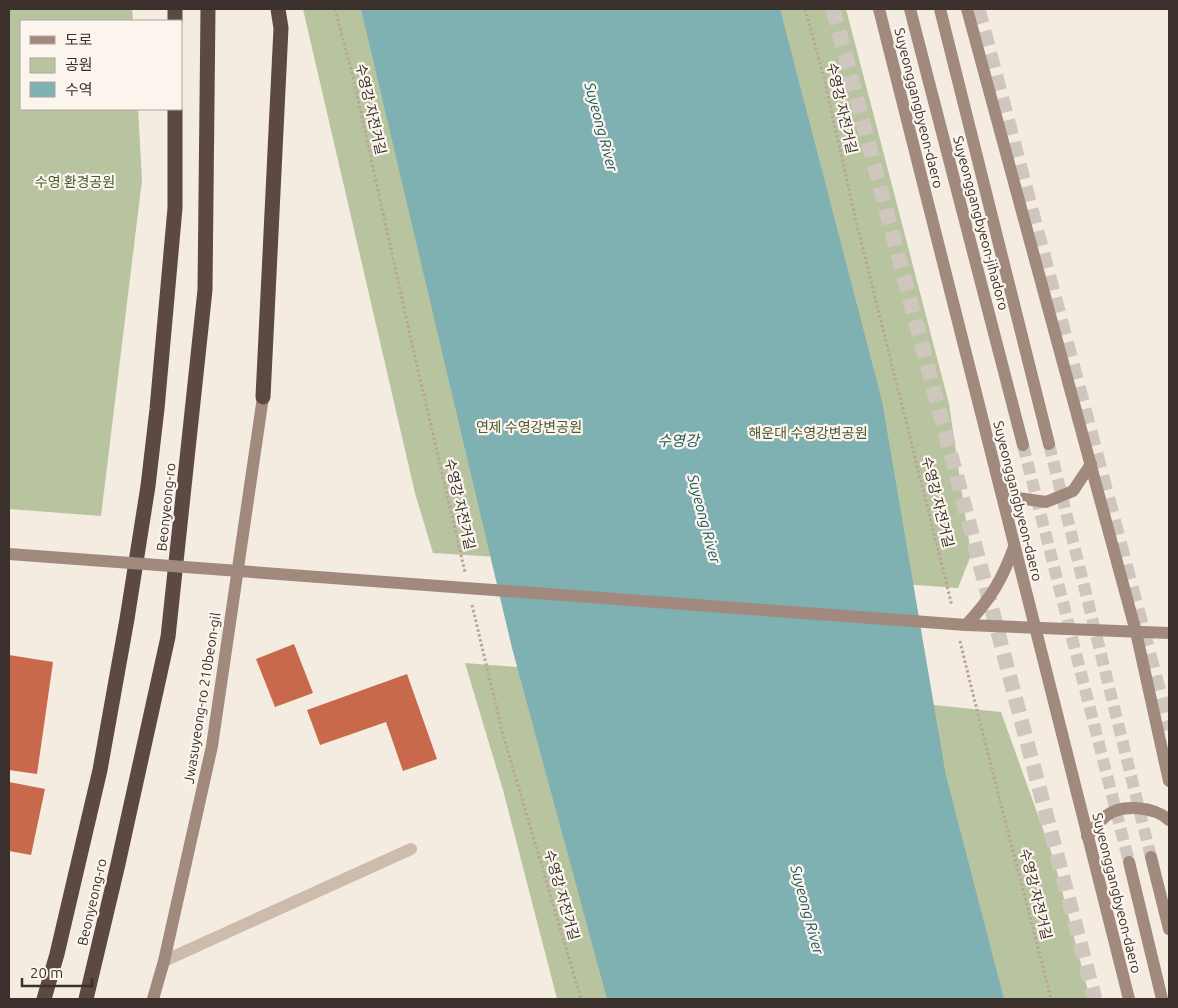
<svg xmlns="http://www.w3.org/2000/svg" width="1178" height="1008" font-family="Ubuntu,'Noto Sans KR',sans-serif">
	<rect width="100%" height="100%" fill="#f4ebe1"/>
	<g fill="#b8c4a0">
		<path d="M9,9h123l1,12h-112v88h117l4,71 -41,336 -92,-7z"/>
		<path d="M303,9h543l103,395 22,151 -13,33 -265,-19 -260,-16 -18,-60z"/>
		<path d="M465,663l247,19 289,30 53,148 36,139h-533l-54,-209z"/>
	</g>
	<path fill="#7fb0b2" d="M361,9h419l102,392 64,375 58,223h-397l-95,-351z"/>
	<g fill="#c8694b">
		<path d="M294,644l19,49 -38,14 -19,-48z"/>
		<path d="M9,655l44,7 -16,112 -28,-4z"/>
		<path d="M407,674l30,85 -34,12 -17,-49 -66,23 -13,-35z"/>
		<path d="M9,782l36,7 -14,66 -22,-4z"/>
	</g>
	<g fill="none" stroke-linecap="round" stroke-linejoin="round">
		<g stroke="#cfc6bd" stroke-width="12" stroke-dasharray="12 6" stroke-linecap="butt">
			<path d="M1049,444l102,413"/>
			<path d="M1023,445l106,417"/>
		</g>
		<g stroke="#cfc6bd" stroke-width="15" stroke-dasharray="15 8" stroke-linecap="butt">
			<path d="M833,9l262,990"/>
			<path d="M978,9l191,721"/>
		</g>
		<g stroke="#b9a596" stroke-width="3" stroke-dasharray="2.5 2.5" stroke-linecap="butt">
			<path d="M335,9l18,68 59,267 53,228"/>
			<path d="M805,9l19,69 32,143 96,385"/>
			<path d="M472,605l30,126 79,268"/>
			<path d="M960,641c29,120 61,239 91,358"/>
		</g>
		<path stroke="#cdbbac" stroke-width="12" d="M164,961l247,-112"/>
		<g stroke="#a18a7d" stroke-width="12">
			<path d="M879,9l250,990"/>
			<path d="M910,9l113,436"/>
			<path d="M940,9l109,435"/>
			<path d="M967,9l169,623 33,149"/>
			<path d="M997,474l21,24 28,4 27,-11 18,-27"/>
			<path d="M966,625l203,8"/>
			<path d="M966,625c24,-25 36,-45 48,-78"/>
			<path d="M1087,836c6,-6 12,-14 19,-20 16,-13 49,-9 63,4"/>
			<path d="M1151,857l18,72"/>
			<path d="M1129,862l33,137"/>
			<path d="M153,999l11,-38 48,-215 51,-349"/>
		</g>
		<g stroke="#5c4a42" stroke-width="15">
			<path d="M175,21v-12"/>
			<path d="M263,397l18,-369 -3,-19"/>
			<path d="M44,999l13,-45 43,-184 27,-151 21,-133 9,-77 18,-201v-99"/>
			<path d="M86,999l32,-135 50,-227 37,-347 3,-281"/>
		</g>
		<path stroke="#a18a7d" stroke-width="12" d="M9,554l957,71"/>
	</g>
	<g text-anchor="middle" stroke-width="4.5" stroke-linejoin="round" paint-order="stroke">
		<g font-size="14" fill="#3b302b" stroke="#fbf5ee">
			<text transform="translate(842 108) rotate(77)" y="5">수영강 자전거길</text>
			<text transform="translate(919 108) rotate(76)" y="5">Suyeonggangbyeon-daero</text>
			<text transform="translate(371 109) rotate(77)" y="5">수영강 자전거길</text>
			<text transform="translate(981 223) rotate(75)" y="5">Suyeonggangbyeon-jihadoro</text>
			<text transform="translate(1018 501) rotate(76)" y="5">Suyeonggangbyeon-daero</text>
			<text transform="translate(938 502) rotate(76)" y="5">수영강 자전거길</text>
			<text transform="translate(460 504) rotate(77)" y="5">수영강 자전거길</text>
			<text transform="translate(166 507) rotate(-84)" y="5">Beonyeong-ro</text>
			<text transform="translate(202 698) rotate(-81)" y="5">Jwasuyeong-ro 210beon-gil</text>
			<text transform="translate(1117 893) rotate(76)" y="5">Suyeonggangbyeon-daero</text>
			<text transform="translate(1036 894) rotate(76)" y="5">수영강 자전거길</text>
			<text transform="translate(562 895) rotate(74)" y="5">수영강 자전거길</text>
			<text transform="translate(92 902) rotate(-77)" y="5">Beonyeong-ro</text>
		</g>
		<g font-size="14" fill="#4a5a2e" stroke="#fbf5ee">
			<text x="75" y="187">수영 환경공원</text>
			<text x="529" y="432">연제 수영강변공원</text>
			<text x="808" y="438">해운대 수영강변공원</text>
		</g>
		<g font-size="15" font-style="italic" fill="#1f5a5e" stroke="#fbf5ee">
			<text transform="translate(601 127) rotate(75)" y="5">Suyeong River</text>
			<text x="678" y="446">수영강</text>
			<text transform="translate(704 519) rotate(75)" y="5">Suyeong River</text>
			<text transform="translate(807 910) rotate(75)" y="5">Suyeong River</text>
		</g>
	</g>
	<rect width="1178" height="1008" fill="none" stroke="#3b302b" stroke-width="20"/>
	<rect x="20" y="20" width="162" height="90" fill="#fbf5ee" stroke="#aea6a0"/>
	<rect x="30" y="36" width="25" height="8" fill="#a18a7d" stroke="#aea6a0"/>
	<text x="65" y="45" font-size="15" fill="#3b302b">도로</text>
	<rect x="30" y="58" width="25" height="15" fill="#b8c4a0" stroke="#aea6a0"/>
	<text x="65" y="70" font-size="15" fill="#3b302b">공원</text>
	<rect x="30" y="82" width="25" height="15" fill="#7fb0b2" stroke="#aea6a0"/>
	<text x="65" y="95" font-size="15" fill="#3b302b">수역</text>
	<path d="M22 978v8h70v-8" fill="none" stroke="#3b302b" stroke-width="2.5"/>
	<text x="30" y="978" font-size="15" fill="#3b302b" stroke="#fbf5ee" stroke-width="4" paint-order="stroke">20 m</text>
</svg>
